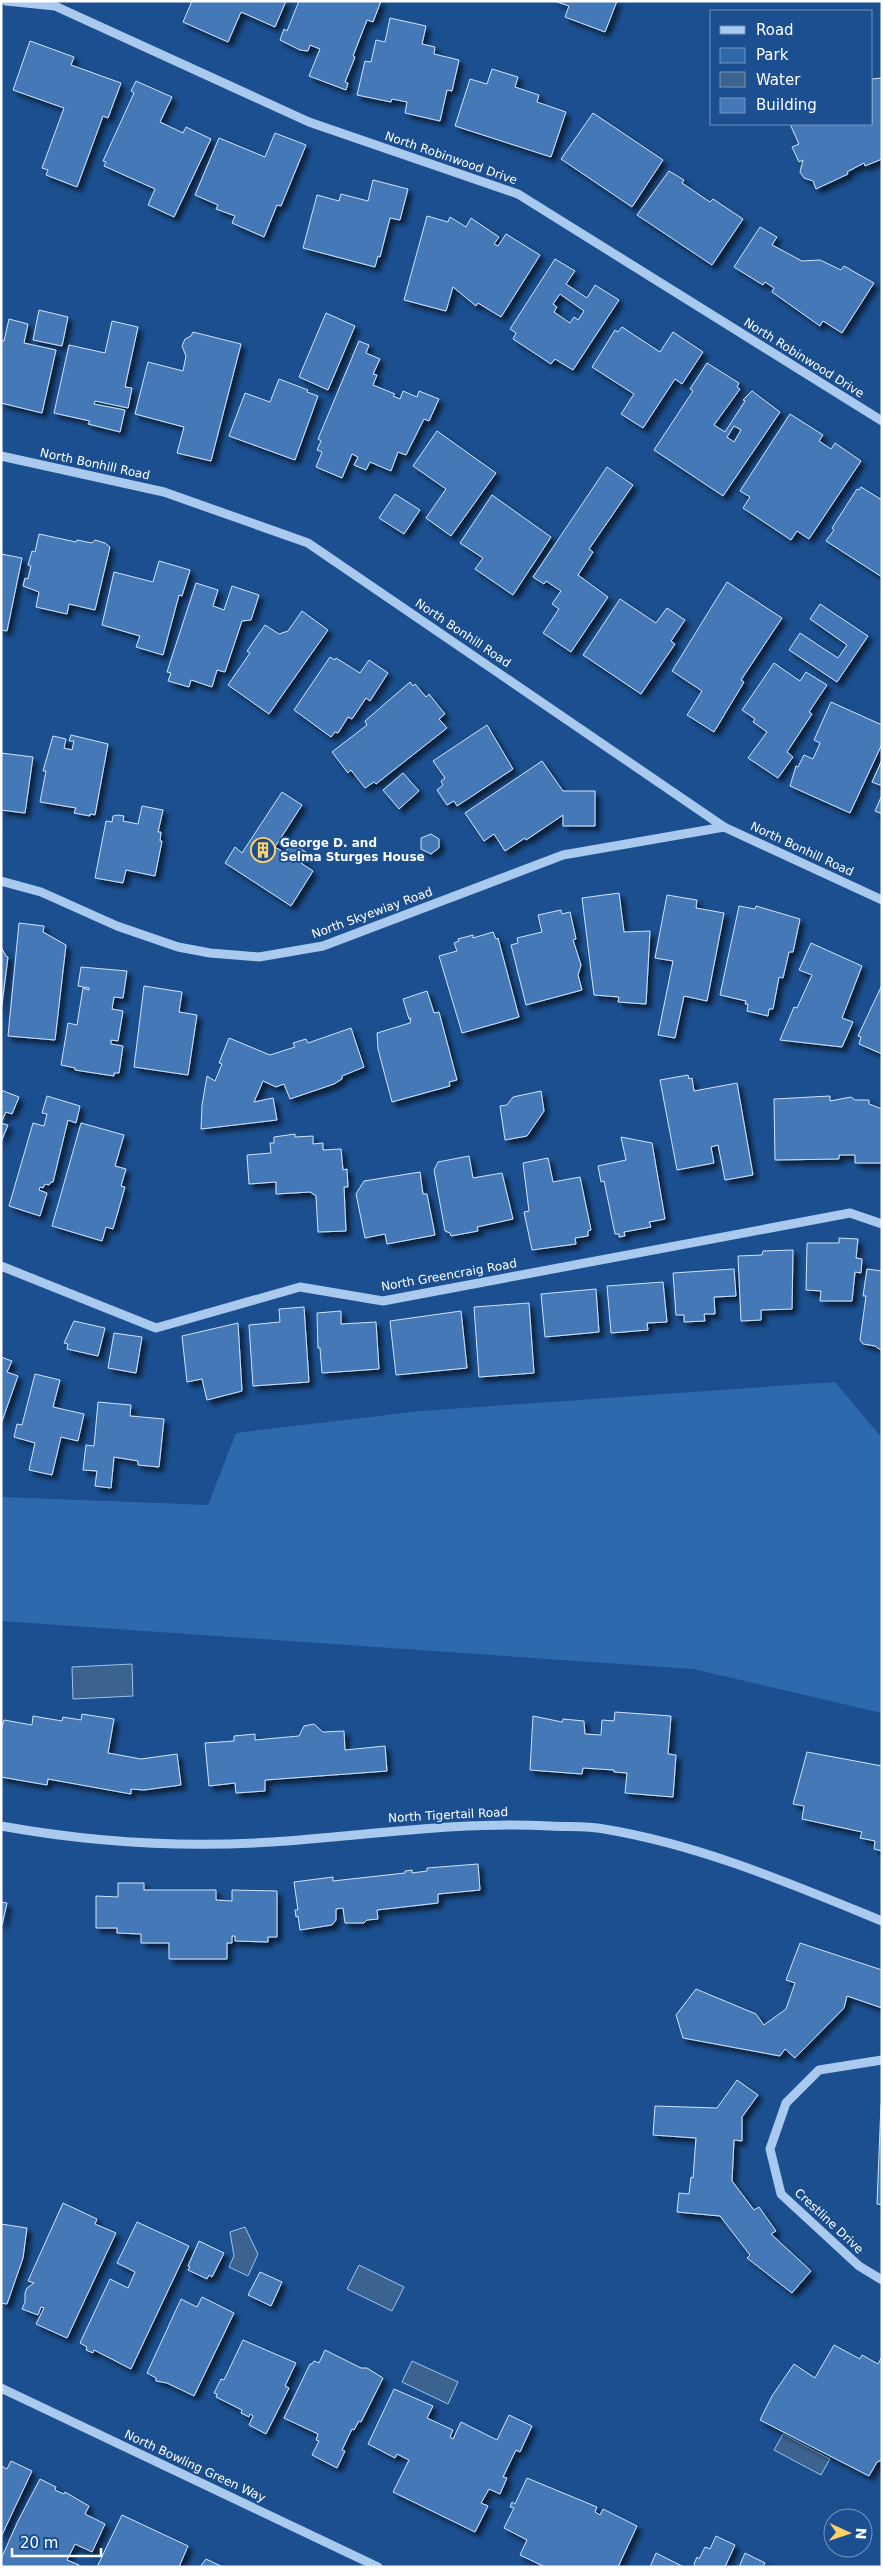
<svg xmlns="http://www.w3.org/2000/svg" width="883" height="2568" font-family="'DejaVu Sans',sans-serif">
	<defs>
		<filter id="shadow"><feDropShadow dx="4.5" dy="4.5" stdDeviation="2.5" flood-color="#0009"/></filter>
	</defs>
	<rect width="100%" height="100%" fill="#1b4f8f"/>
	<path fill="#2e69ad" d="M835,1382l47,56v275l-189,-44 -692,-48v-124l207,8 28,-72 185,-22z"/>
	<g fill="#3c6290" stroke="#9cc4f0">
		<path d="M132,1664l1,32 -60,3 -1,-32z"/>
		<path d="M245,2227l13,27 -10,22 -19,-9 5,-11 -4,-24z"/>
		<path d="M359,2265l45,22 -12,24 -45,-22z"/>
		<path d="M412,2361l46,21 -10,22 -46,-22z"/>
		<path d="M783,2434l47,25 -9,16 -47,-25z"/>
	</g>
	<g fill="#4478b7" stroke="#cfe3fa" fill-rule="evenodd" filter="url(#shadow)">
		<path d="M192,1h94l-11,26 -34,-15 -13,30 -45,-20z"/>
		<path d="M299,1h82l-8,21 -6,-2 -14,36 2,1 -10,25 3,1 -2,7 -37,-14 11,-27 -10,-4 -2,6 -8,-1 -20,-10 4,-11 3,2z"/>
		<path d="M554,1h63l-12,31 -40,-15 4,-11z"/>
		<path d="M390,18l36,8 -4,18 13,3 -1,7 25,6 -7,31 -5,-1 -7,31 -35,-8 2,-11 -15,-3 -1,3 -34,-7 8,-34 6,1 5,-22 9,2z"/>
		<path d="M30,41l44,16 -3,8 50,18 -13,35 -5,-2 -26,71 -31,-12 2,-5 -6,-2 22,-60 -51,-18z"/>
		<path d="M492,69l26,8 -3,10 24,8 -2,7 29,10 -15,45 -96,-31 15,-47 17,5z"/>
		<path d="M882,78v81l-17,7 -1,-3 -17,9 1,2 -32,15 -3,-8 -9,-3 -4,-6 3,-12 -4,2 -7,-15 7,-3 -9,-20h82v-45z"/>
		<path d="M136,81l36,16 -12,25 23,11 3,-6 25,12 -37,78 -26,-12 7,-16 -51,-23 2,-4 -3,-1 31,-68 -3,-2z"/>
		<path d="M593,113l70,47 -31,47 -71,-48z"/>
		<path d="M275,133l31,12 -25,61 -4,-1 -13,32 -32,-14 3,-7 -19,-7 2,-4 -23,-10 24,-57 46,19z"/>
		<path d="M669,171l15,9 -2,3 28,19 3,-3 30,20 -31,46 -75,-50z"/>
		<path d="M373,180l35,9 -8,31 -10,-2 -10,39 -2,-1 -3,11 -72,-19 14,-53 22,6 2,-7 27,7z"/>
		<path d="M427,216l21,6 2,-5 16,10 5,-9 28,19 -5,7 4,2 8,-12 34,21 -39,62 -23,-14 -2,3 -23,-19 -7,24 -42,-11z"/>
		<path d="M760,227l17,10 -5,8 30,16 18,-1 21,10 3,-4 30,17 -32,50 -19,-12 -3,5 -48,-34 2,-4 -9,-6 -2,3 -29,-18z"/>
		<path d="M555,259l20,12 -9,13 21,14 8,-13 24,15 -46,70 -18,-11 -4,5 -38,-25 3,-6 -6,-4zM560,294l24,17 -6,9 -4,-3 -4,6 -16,-11 3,-5 -4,-3z"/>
		<path d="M39,310l29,7 -6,29 -29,-6z"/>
		<path d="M326,313l29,13 -27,64 -29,-13z"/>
		<path d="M9,319l19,5 -4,19 32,7 -14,63 -41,-10v-63l3,1z"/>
		<path d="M112,321l26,6 -13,60 7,1 -4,20 -33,-7 -1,3 31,6 -5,22 -32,-8 2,-3 -36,-8 15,-68 36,8z"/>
		<path d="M622,327l38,25 13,-20 30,20 -21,32 -7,-5 -32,49 -22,-14 13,-20 -42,-27 23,-37 3,2z"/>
		<path d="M193,332l48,12 -30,117 -34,-8 7,-26 -49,-13 13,-52 35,9 3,-15 -4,-10 3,-7 6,-3z"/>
		<path d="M359,341l10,4 -3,8 14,6 -7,15 4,1 -4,10 22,9 -2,2 7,3 3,-8 14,6 2,-6 20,8 -10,22 -5,-2 -18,36 -8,-3 -7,19 -21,-9 -4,8 -12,-5 4,-8 -6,-3 -10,24 -26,-11 6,-15 -5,-2 4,-9 -3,-2z"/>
		<path d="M707,363l32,20 -2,4 3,2 -26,36 11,7 20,-31 -2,-1 9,-9 28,21 -57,84 -69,-46 39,-59 -3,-2zM734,426l7,4 -7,12 -7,-5z"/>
		<path d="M279,379l29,11 -1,2 11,4 -23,64 -66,-24 16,-43 25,9z"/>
		<path d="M790,414l33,21 -4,6 12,8 4,-6 26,18 -52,78 -12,-8 -6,9 -48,-32 7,-11 -10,-6z"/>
		<path d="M437,431l59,42 -45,63 -25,-18 20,-29 -33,-23z"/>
		<path d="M607,467l26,18 -44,64 4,3 -15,23 30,22 -37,55 -28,-19 16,-24 -7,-5 9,-13 -15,-10 -2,3 -11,-7z"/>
		<path d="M861,487l21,13v77l-56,-36 8,-11 -2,-2 25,-39 2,1z"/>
		<path d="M395,494l25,16 -16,24 -25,-16z"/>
		<path d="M492,495l59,42 -38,58 -38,-26 8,-11 -23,-15z"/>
		<path d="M39,534l37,8 1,-2 15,3 3,-3 10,3 5,4 -15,63 -26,-6 -2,10 -31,-7 3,-15 -16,-6 2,-8 3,1 3,-13 -3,-1 4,-14 3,1z"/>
		<path d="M1,554l21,4 -15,73 -6,-1z"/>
		<path d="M159,561l31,9 -8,26 -3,-1 -16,60 -27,-8 4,-11 -38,-11 12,-53 39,10z"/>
		<path d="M727,582l55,36 -41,62 3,2 -30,50 -27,-17 15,-24 -30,-20z"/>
		<path d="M196,583l22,7 -5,16 11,4 8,-24 27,9 -8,25 -9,1 -17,51 -8,-2 -5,17 -21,-7 -2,7 -21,-6 3,-8 -4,-1z"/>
		<path d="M620,599l36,24 11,-15 18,12 -14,21 4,3 -34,50 -58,-39z"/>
		<path d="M820,604l48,32 -31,46 -48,-32 11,-17 38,25 9,-13 -37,-26z"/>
		<path d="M302,611l26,19 -59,84 -41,-29 22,-32 -3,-2 18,-26 14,9 9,-3z"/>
		<path d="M330,657l5,3 1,-2 24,15 9,-13 19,13 -18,28 -4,-3 -14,21 -4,-2 -10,16 -3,-1 -4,5 -37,-27z"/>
		<path d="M774,663l26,18 6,-9 21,13 -18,27 3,2 -25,38 6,5 -15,21 -30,-20 19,-26 -14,-10 2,-3 -13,-9z"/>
		<path d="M410,682l3,4 2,-2 11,13 3,-3 16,20 -6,5 8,9 -71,56 -2,-2 -9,6 -14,-18 -3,3 -16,-21 35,-27 -2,-4z"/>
		<path d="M831,702l51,23v19l-32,69 -60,-27 6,-20 2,1 6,-12 9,4 7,-16 -6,-3z"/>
		<path d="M487,725l26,44 -56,37 -3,-5 -7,4 -10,-15 6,-5 -2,-4 4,-3 -12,-17z"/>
		<path d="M71,735l37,9 -13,71 -5,-1v2l-16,-3 2,-5 -36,-6 6,-31h-3l10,-35 13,3 -2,9 8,2 2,-9h-5z"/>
		<path d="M1,753l32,4 -8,56 -24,-3z"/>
		<path d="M882,760v26l-10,-4z"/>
		<path d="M542,761l21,30h32v35h-32v-11l-37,25 -1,-2 -20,13 -11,-17 -10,7 -19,-28z"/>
		<path d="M403,773l16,18 -20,18 -16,-19z"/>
		<path d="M282,792l20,13 -27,42 10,6 7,-10 15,10 -6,10 12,8 -22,35 -66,-43 10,-16 7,6z"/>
		<path d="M882,795v19l-7,-3z"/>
		<path d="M142,806l21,4 -5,22h3l-1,9h2l-7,35 -29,-6 -3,13 -28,-5 11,-57 6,1 1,-6 5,-1 6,1 -1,5 15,3z"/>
		<path d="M431,834l8,5v9l-8,6 -10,-5v-11z"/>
		<path d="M619,893l5,39 26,-1 -4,73 -28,-2 1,-5 -25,-2 -12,-97z"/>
		<path d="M667,895l30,5 -1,8 28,5 -17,88 -23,-5 -9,42 -17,-3 15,-74 -18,-3z"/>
		<path d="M739,906l16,3 1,-3 44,13 -7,33h-4l-6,26 -4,-1 -6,32h-4l-1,7 -21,-5 1,-7h-3l1,-3 -26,-6z"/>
		<path d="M561,910l1,4 8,-2 6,27 -3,1 8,25 -3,10 4,15 -56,15 -15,-60 7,-2 -1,-5 25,-6 -4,-17z"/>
		<path d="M19,923l25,3 -1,6 23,13 -11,95 -47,-4z"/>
		<path d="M493,932l3,7 2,-1 21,79 -57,16 -23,-77 18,-5 -3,-8 5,-2 -1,-2 15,-4v3z"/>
		<path d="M811,943l51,23 -20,52 11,4 -11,25 -62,-7 14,-33 3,1 15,-33 -13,-5z"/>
		<path d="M1,947l5,9 2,1 -7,55z"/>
		<path d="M81,967l46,4 -4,27 -9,-1 -2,12 11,2 -5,30 -7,-1v4l12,2 -4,27h-5v3l-39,-6v-2l-14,-3 7,-42 9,2 6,-37 6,2v-2l-11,-2z"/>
		<path d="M882,985v69l-23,-10 2,-7 -3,-1z"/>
		<path d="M144,986l38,6 -3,20 18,3 -9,60 -54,-8z"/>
		<path d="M427,991l7,22 5,-1 18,68 -8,2 1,4 -58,16 -14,-53 -1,-16 33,-10 1,-5 -2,1 -6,-20z"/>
		<path d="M351,1028l13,39 -22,9v3l-8,5 -44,15 -6,-15 -8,3 -13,-6 -9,21 19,-4 4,22 -76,9 1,-24 5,-29 8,5 7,-17 -3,-1 10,-25 41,17 25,-8 -2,-4 13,-4 2,4z"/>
		<path d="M688,1075l1,4 3,-1 2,13 43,-8 16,92 -28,5 -7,-35 -7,2 3,16 -37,7 -17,-90z"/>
		<path d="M1,1090l18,7 -7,17 -6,-2 -5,11 7,2 -7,17z"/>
		<path d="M541,1091l3,20 -17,25 -22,4 -5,-34 7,-1 6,-8z"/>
		<path d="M47,1096l33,10 -4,17 -8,-3 -15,62h-2l-2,3 -4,-1 -2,4 -3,-1 -1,3 8,3 -7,23 -31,-10 24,-83 11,3 3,-12 -5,-1z"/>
		<path d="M830,1096v5l21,-4 4,3h14v4l13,5v54h-27v-8h-16v4l-64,1 -1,-61z"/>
		<path d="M81,1123l43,12 -9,31 11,3 -5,17 4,1 -12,42 -7,-2 -4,14 -50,-15z"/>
		<path d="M295,1134v3l18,-1v8l10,-1v7l18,-1 2,21 4,-1 1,18h-4l2,44 -28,1 -2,-36 -6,-4 -34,2v-12l-27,2 -2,-29 24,-2 -1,-10h4v-6z"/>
		<path d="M621,1137l31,6 13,76 -16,3 2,5 -27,5 1,4 -6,1v-3h-4l-11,-53 -3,1 -3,-16 28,-6z"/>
		<path d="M469,1156l4,22 29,-5 11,46 -36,8 1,4 -27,5 -1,-3 -5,-2 -11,-61 4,-8z"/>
		<path d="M548,1158l5,24 27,-5 11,53 -3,1v5l-13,2 1,6 -44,6 -8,-38 5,-1 -6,-48z"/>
		<path d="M420,1172l3,22h4l8,41 -48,9 -2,-10 -20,4 -9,-44 8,-13z"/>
		<path d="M839,1238l19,1 -2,19 6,1 -1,14 -6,-1 -3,29h-32l1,-10 -15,-1 1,-47h32z"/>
		<path d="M793,1250l-1,59 -31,1v10l-20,1 -3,-65 24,-1 1,-4z"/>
		<path d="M734,1269l2,27 -22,1 1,17h-11l1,7 -21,1v-7h-8l-3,-42z"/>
		<path d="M867,1269l15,2v80l-7,-5 -12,-2 -3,-4 6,-44h-3z"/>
		<path d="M663,1282l4,40 -20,1 1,7 -37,3 -4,-47z"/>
		<path d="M596,1289l3,43 -54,5 -4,-43z"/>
		<path d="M529,1303l5,70 -55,4 -5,-70z"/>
		<path d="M304,1307l5,75 -56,4 -4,-61 31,-3 -1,-13z"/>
		<path d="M341,1311v13l35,-2 3,47 -57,4 -2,-25h-2l-1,-35z"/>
		<path d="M461,1311l6,57 -71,7 -6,-54z"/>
		<path d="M74,1321l31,7 -7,28 -31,-7 1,-5 -4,-1z"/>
		<path d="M238,1323l4,68 -35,9 -5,-21 -15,3 -5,-46z"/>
		<path d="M114,1333l28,4 -6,36 -28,-5z"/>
		<path d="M1,1357l11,4 -5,11 11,4 -17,48z"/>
		<path d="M35,1374l25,6 -7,27 31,7 -6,27 -17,-4 -9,38 -23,-5 6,-27 -21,-6 3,-13 5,1z"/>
		<path d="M98,1402l33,3 -1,11 34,3 -5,48 -21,-2v-4l-24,-4 -3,31 -16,-2 2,-15 -14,-1 3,-25 8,1z"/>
		<path d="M615,1712l56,4 -3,38 8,1 -3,42 -48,-4 2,-20 -13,-1v-2l-31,-2 -1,6 -52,-4 3,-54 29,6 1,-3 21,2 1,13 16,1 1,-15 12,1z"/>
		<path d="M82,1714l32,5 -6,34 33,6 36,-5 4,31 -37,5 -13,-1v5l-83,-15 -1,6 -46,-8v-47l3,-10 28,5 1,-9 29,5 1,-4 18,3z"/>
		<path d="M314,1724l9,8 21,-1 1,19 40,-4 2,25 -122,9v11l-29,2 -1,-10 -26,3 -4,-43 29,-2v-5l21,-2v6l44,-4 5,-10z"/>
		<path d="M807,1752l75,14v85l-8,-2 1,-8 -15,-3 2,-6 -60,-13 2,-13 -11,-2z"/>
		<path d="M478,1864l2,26 -42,4v9l-61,7 1,9 -11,1 -3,3h-19l-2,-15 -7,1v11l-4,5 -32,5 -2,-14 -2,1 -1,-7h3l-4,-28 39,-5v4l72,-8v-2l7,-1v3l15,-2v-3z"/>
		<path d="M118,1883h26v7h72v10l16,1v-11l45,1v46h-9v5l-33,-1v-5h-3v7h-5v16h-58v-16h-28v-9l-24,-1v-5h-21v-32l22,1z"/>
		<path d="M1,1902l6,1 -5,22h-1z"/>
		<path d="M800,1943l82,27v38l-35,-12 -3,12 -49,50 -10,-9 -5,7 -97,-18 -7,-23 20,-26 60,25 8,11 22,-16 9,-26 -9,-3z"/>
		<path d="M737,2080l21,15 -16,22v24l-8,-1 -2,41 22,29 5,-3 17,24 -5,3 40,37 -19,22 -45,-35 3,-3 -30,-39 -43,-4 2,-19 10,1 2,-17 2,1 3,-40 -43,-3 2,-29 62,2z"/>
		<path d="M881,2104l1,1v100l-5,-1z"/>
		<path d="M63,2203l34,16 -2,5 21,9 -49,105 -31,-14 8,-16 -3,-1 -3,8 -16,-6 3,-7v-9l2,-5 7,-5 -6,-2z"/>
		<path d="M137,2222l52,24 -58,123 -37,-19 -1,3 -7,-3 1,-3 -7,-4 30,-64 18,9 7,-16 -18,-9z"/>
		<path d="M1,2224l26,4 -4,30 -16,46 -6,-1z"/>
		<path d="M199,2241l25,12 -12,24 -3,-2 -2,4 -19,-9 2,-3 -2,-1z"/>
		<path d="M260,2272l22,10 -11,24 -23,-11z"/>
		<path d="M202,2297l32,16 -40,83 -27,-13 -11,-2v-3l-9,-5 34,-74 16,8z"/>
		<path d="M243,2340l53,23 -11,23 4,2 -23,46 -17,-9 4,-9 -3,-2 -1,3 -8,-4 1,-3 -26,-13 1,-3 -3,-1 7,-14 3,1z"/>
		<path d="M834,2345l26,14 2,-4 16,9 4,-7v103l-5,2 -8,14 -109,-56 12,-24 22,-32 21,14z"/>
		<path d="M325,2350l36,18h6l16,10 -22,44 -2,-1 -5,9 -2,-1 -10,21 3,1 -8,17 -25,-13 7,-14 -3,-1 2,-6 -34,-16 26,-54h2l2,-3 5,2z"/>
		<path d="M394,2389l39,17 -6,12 26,12 -3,7 3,2 8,-17 36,18 12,-25 23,11 -12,26 -4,-2 -13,27 4,1 -7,16 -11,-5 -8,14 7,3 -13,26 -82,-40 16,-32 -12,-6 -2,4 -27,-14z"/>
		<path d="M11,2461l21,10 -31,66v-71l6,3z"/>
		<path d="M527,2478l70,29 -2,5 5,3 3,-6 34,17 -19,41h-73l-25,-12 7,-15 -23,-12 10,-20 -4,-1 2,-5 3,2z"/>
		<path d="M40,2479l16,8 -1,3 9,4 1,-2 24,14 -4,8 20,10 -13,28 -17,-8 -8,16 12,5 -1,2h-77v-8l17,-38z"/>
		<path d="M122,2515l66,31 -9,21h-82z"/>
		<path d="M716,2536l19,9 -10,22h-29l-2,-3 3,-7 2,2 6,-12 5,2z"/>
		<path d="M656,2553l28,14h-34z"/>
		<path d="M745,2553l20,10 -2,4h-24z"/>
		<path d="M206,2559l17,8h-23z"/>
	</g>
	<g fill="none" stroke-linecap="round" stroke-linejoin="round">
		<g stroke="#a9c9ee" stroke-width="9">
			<path d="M6,1l49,5 254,116 209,72 364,227"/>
			<path d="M1,456l163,36 144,51 416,284 158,73"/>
			<path d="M1,881l40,11 76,34 61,21 32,6 49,4 64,-11 240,-91 161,-28"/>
			<path d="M1,1266l155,62 144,-41 83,14 467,-88 32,11"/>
			<path d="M1,1826c89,16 180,22 270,16 93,-6 185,-21 279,-16 18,1 37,0 54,3 97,16 187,55 278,92"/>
			<path d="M882,2060l-63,10 -33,33 -16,46 11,45 78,72 23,14"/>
			<path d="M1,2388l377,179"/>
		</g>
	</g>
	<defs>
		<symbol id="building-ring" viewBox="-11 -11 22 22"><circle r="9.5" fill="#1b4f8f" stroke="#ffd166" stroke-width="1.5"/><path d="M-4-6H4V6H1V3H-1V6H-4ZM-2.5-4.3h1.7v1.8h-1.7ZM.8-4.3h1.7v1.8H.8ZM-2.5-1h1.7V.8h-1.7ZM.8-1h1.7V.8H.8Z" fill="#ffd166"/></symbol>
	</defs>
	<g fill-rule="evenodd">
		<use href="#building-ring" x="249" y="836" width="28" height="28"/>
	</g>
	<g text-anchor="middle" stroke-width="4" stroke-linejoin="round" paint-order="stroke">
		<g font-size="12" fill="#fff" stroke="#1b4f8f">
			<text transform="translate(451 158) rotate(19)" y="4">North Robinwood Drive</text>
			<text transform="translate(804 358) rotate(32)" y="4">North Robinwood Drive</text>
			<text transform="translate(95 464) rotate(12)" y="4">North Bonhill Road</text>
			<text transform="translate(463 633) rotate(34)" y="4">North Bonhill Road</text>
			<text transform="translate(802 849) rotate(25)" y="4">North Bonhill Road</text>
			<text transform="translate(372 913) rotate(-20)" y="4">North Skyewiay Road</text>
			<text transform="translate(449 1275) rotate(-10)" y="4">North Greencraig Road</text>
			<text transform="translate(448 1815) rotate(-3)" y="4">North Tigertail Road</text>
			<text transform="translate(829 2221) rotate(43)" y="4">Crestline Drive</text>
			<text transform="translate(195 2466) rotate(25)" y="4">North Bowling Green Way</text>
		</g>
		<g font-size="12" font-weight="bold" fill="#fff" stroke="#1b4f8f" text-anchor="start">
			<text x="280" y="847">George D. and<tspan x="280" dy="14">Selma Sturges House</tspan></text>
		</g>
	</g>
	<rect width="883" height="2568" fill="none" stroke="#ffffff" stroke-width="5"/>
	<rect x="710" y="10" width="162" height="115" fill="#1b4f8f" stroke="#7695bc"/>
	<rect x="720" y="26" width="25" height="8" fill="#a9c9ee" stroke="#7695bc"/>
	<text x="756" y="35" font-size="15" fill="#ffffff">Road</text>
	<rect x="720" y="48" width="25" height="15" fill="#2e69ad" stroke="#7695bc"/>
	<text x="756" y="60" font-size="15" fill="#ffffff">Park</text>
	<rect x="720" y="72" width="25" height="15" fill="#3c6290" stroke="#7695bc"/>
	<text x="756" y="85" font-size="15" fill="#ffffff">Water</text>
	<rect x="720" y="98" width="25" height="15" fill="#4478b7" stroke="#7695bc"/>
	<text x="756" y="110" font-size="15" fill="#ffffff">Building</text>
	<g transform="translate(848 2533) rotate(93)"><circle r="24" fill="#1b4f8f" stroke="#7695bc"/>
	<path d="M0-4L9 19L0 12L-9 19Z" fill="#ffd166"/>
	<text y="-8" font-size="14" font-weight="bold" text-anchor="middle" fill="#ffffff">N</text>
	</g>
	<path d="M12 2548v8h89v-8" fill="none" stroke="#ffffff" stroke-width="2.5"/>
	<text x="20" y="2548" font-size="15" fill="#ffffff" stroke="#1b4f8f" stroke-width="4" paint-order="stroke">20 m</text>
</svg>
